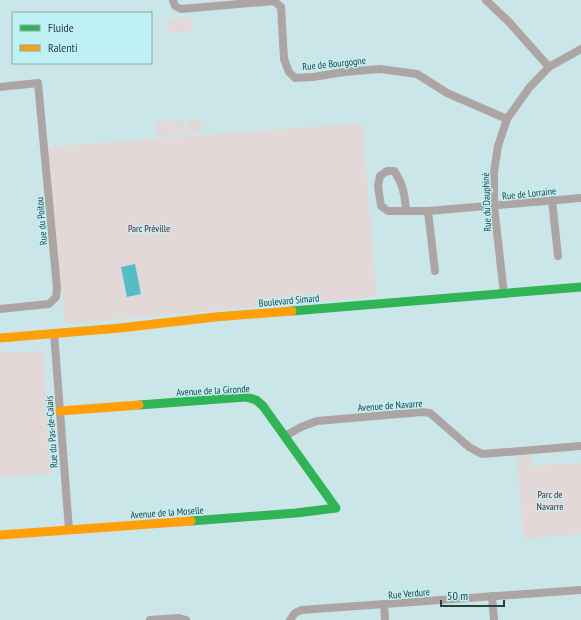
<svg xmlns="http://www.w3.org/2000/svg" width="581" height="620" font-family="'PT Sans Narrow',sans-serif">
	<rect width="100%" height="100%" fill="#cbe6e8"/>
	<g fill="#e1d8d7">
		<path d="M189,17c5,6 5,8 0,14l-20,2 -1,-14z"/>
		<path d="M184,120l1,14 -27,3 -2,-15z"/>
		<path d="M201,120l1,8 -6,6h-9v-13z"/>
		<path d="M362,123l15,173 -312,28 -18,-177z"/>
		<path d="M43,351l10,122 -53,5v-126z"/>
		<path d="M531,455l1,11 49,-3v71l-58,5 -6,-83z"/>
	</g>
	<path fill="#53bec7" d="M135,264l6,30 -14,3 -6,-30z"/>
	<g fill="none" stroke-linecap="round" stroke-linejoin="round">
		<g stroke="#aca5a3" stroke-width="8">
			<path d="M173,0l2,6 6,3 93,-8 7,6 3,52 5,13 6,6 18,-1 31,-5 36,-3 37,5 30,19 60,26"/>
			<path d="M486,0l22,21 41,46"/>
			<path d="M0,87l38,-4 19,205 -1,9 -7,7 -49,5"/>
			<path d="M552,200l6,56"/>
			<path d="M406,211c-1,-15 -3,-28 -12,-40h-7l-7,5 -2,10 3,20 7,5h40l153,-13"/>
			<path d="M428,211l7,60"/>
			<path d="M504,294l-10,-88v-34l4,-26 9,-27 22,-31 20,-21 32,-18"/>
			<path d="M54,333l15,197"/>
			<path d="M285,436l16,-9 16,-6 105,-9 8,1 39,34 13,7 99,-8"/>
			<path d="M492,596l2,24"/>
			<path d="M384,605l1,15"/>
			<path d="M150,620l29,-2 7,2"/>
			<path d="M290,620l5,-7 6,-3 280,-20"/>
		</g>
		<g stroke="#30b455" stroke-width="9">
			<path d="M292,311l289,-24"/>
			<path d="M139,405l107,-8 10,3 7,6 73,102 -40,5 -105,8"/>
		</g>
		<g stroke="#ff9f0a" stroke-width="9">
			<path d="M0,338l120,-10 95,-11 77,-6"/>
			<path d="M60,411l79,-6"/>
			<path d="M0,535l191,-14"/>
		</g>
	</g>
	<g text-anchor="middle" stroke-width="3" stroke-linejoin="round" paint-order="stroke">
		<g font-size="10" fill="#2b3f41" stroke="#bff0f4">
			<text transform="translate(334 63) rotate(-6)" y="4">Rue de Bourgogne</text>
			<text transform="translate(529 193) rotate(-6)" y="4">Rue de Lorraine</text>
			<text transform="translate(486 202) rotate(-92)" y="4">Rue du Dauphiné</text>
			<text transform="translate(41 221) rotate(-95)" y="4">Rue du Poitou</text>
			<text transform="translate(289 300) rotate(-5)" y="4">Boulevard Simard</text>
			<text transform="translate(213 390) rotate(-3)" y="4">Avenue de la Gironde</text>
			<text transform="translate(390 405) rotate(-4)" y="4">Avenue de Navarre</text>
			<text transform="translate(51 432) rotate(-94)" y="4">Rue du Pas-de-Calais</text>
			<text transform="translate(167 512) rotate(-4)" y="4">Avenue de la Moselle</text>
			<text transform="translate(409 593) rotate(-5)" y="4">Rue Verdure</text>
		</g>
		<g font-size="10" fill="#7a0c16" stroke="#bff0f4">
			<text x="149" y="232">Parc Préville</text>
			<text x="550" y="498">Parc de<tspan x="550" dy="12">Navarre</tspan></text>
		</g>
	</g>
	<rect x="12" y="12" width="140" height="52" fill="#bff0f4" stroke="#84a9ac"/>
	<rect x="20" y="25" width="20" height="6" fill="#30b455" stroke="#84a9ac"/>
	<text x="48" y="32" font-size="12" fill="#2b3f41">Fluide</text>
	<rect x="20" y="45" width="20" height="6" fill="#ff9f0a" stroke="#84a9ac"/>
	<text x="48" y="52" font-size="12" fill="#2b3f41">Ralenti</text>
	<path d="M441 600v6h63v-6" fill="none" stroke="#2b3f41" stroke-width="2"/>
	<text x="447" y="600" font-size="12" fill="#2b3f41" stroke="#bff0f4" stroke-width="3" paint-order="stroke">50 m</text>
</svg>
